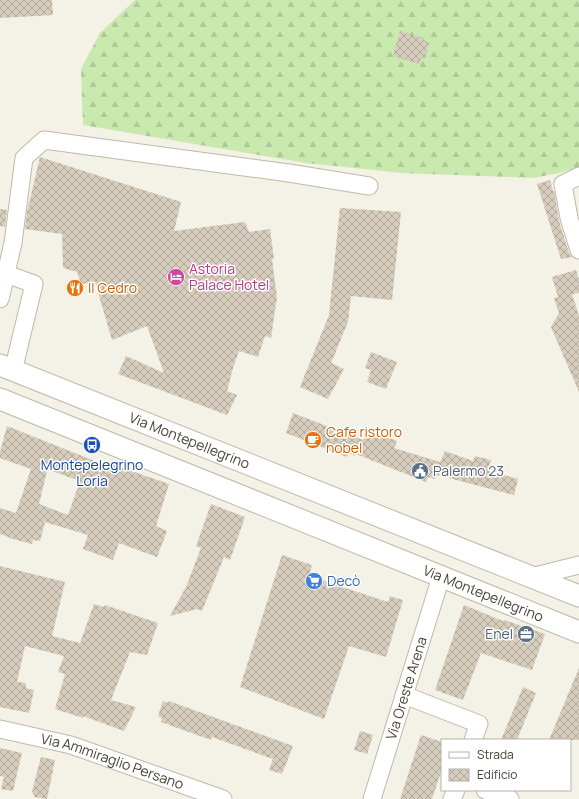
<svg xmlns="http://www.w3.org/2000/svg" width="579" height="799" font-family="Manrope,sans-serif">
	<defs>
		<pattern id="forest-firs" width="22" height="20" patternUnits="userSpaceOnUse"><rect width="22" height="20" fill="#cae9ae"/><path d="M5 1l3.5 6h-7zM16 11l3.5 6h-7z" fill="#afc996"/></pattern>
		<pattern id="building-cross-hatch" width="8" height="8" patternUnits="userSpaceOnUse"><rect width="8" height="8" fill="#d6cdbc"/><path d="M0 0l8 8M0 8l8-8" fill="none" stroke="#afa89a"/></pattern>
	</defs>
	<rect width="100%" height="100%" fill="#f4f1e7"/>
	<path fill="url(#forest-firs)" d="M135,0h444v167l-20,6 -26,5 -131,-5 -96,-10 -223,-38 -2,-56 19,-36z"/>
	<g fill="url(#building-cross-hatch)" fill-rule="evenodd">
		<path d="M0,0h52l1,15 -53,3z"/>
		<path d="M400,31l24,7 -1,2 6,2 -4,17 -4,-1 -2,6 -26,-8z"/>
		<path d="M40,157l141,45 -7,29 71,-9 4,10 21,-3 4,30h-2l5,38 -6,41 -6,-2 -7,21 -19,-6 -6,17 -6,23 10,4 -10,20 -109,-41 8,-18 38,17 -17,-47 -35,14 -17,-58 -14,2 -4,-12 -14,-4 -1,-34 -37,-5 2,-17z"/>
		<path d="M550,180l3,11h1l5,30 10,32 3,4 -11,2 -24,-75z"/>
		<path d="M340,208l61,4 -9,88 -41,-4 -3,26 -17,41 13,6 -16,30 -28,-12 29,-72z"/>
		<path d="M0,209l7,1 -2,17 -5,-1z"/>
		<path d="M576,270l3,9v14l-7,1 7,22v76l-28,-65 8,-14 -5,-15 4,-1 -6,-20z"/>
		<path d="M371,352l26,10 -11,27 -19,-7 4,-12 -6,-2z"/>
		<path d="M293,413l70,27 5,-10 29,11 -3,7 46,14 5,-11 28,10 2,-5 16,4 -3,11 30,8 -4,16 -77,-20 -2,4 -7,-2 -2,5 -70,-28 -1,2 -6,-3 -2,4 -61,-24z"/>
		<path d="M7,426l103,41 1,-3 58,20 -13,42 11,5 -10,26 -38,-14 -6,17 -30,-11 5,-14 -43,-13 -5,19 -7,-1 -1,4 -23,-6v-1l-9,-3v-26l16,5 15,-44 -31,-11v-6zM49,470l31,11 -12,34 -29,-11 8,-33h2z"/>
		<path d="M211,504l34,13 -15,43 -6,-3 -22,54 -5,-2 -27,7 16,-29 15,-39 -5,-2z"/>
		<path d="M282,555l30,10 -3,11 79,26 2,-6 13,4 -17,57 -37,-11 -25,73 -84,-32z"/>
		<path d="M0,566l65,16 -13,54 28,7 14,-39 10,3 1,-2 53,18 -11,32 -17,-3 -19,48 25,7 -12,24 -41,-15v2l-28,-9 10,-35 -7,-2 6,-16 -39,-10 -8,36 9,1v5l8,2 -5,23 -29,-6z"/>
		<path d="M464,605l39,16 1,-1 41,14 -13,36 -51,-17 -18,47 -28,-10z"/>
		<path d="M579,668v72h-30z"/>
		<path d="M523,687l13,6 -19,47h-16z"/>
		<path d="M163,701l5,2 1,-2 124,45 -11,28 -13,-4 4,-11 -61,-22 -1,3 -50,-18 1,-4 -4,-2z"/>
		<path d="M360,731l13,4 -6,19 -13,-4z"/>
		<path d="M421,735l21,7v27l-10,30h-32z"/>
		<path d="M0,748l22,5 -9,38 -12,-2 3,-12 -4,-1z"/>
		<path d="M41,757l14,3 -8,39 -12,-2 -3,-6z"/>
	</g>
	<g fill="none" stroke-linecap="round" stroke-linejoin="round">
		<defs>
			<g id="minor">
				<path d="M579,176l-16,8 6,34 10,32"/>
				<path d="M6,274l28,10 -21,87"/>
				<path d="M0,299l13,-56 11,-85 20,-18 245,33 80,13"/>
				<path d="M531,577l48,-12"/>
				<path d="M404,695l75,29 -6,16"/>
				<path id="s1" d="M0,729l71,16 152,54"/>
				<path d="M485,790l25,9"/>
				<path id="s2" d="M372,799l69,-222"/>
				<path d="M452,799l4,-9"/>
			</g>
			<g id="tertiary">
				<path id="s3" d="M0,365l579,231"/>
				<path id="s4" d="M0,399l579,233"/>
			</g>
		</defs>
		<use href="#minor" stroke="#c0b9a9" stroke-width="19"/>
		<use href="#tertiary" stroke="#c0b9a9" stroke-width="23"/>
		<use href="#minor" stroke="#fff" stroke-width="17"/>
		<use href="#tertiary" stroke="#fff" stroke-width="21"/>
	</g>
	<defs>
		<symbol id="hotel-disc" viewBox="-11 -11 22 22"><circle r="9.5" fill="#d1479c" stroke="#fff"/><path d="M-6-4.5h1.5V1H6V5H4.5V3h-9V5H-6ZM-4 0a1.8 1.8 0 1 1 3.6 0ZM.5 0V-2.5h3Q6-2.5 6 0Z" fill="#fff"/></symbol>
		<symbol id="restaurant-disc" viewBox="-11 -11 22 22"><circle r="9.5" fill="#e8710a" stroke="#fff"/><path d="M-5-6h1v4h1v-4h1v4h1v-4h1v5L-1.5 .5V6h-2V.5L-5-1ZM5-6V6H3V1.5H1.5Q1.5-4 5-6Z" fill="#fff"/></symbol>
		<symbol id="cafe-disc" viewBox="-11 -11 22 22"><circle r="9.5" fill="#e8710a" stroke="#fff"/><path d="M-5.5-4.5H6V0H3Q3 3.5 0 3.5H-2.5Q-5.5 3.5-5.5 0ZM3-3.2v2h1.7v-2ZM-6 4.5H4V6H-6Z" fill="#fff"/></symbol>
		<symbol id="bus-disc" viewBox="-11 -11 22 22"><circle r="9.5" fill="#1a4fb4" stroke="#fff"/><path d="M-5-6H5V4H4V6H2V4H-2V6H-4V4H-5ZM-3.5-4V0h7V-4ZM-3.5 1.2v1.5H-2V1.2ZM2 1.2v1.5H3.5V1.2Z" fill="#fff"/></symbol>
		<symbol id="civic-disc" viewBox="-11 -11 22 22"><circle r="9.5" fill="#5c6f8a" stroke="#fff"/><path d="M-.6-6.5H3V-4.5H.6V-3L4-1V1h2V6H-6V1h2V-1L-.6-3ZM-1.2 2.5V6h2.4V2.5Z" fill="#fff"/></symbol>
		<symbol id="supermarket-disc" viewBox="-11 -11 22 22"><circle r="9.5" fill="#3f7fe0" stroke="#fff"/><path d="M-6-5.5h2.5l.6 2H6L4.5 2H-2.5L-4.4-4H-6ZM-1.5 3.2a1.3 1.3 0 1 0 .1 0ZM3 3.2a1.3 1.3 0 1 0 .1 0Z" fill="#fff"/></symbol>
		<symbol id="office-disc" viewBox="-11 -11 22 22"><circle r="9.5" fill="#5c6f8a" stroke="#fff"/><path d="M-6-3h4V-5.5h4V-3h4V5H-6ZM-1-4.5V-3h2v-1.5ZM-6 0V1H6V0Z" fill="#fff"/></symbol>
	</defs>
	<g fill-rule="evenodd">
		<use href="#hotel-disc" x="166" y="267" width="20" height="20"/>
		<use href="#restaurant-disc" x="65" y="278" width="20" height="20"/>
		<use href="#cafe-disc" x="303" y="430" width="20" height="20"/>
		<use href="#bus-disc" x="82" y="435" width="20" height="20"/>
		<use href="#civic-disc" x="410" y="461" width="20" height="20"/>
		<use href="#supermarket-disc" x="304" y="571" width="20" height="20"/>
		<use href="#office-disc" x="516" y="624" width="20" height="20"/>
	</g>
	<g text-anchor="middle" stroke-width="3" stroke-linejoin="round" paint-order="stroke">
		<g font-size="14" fill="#b23c85" stroke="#fff" text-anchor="start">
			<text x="189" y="274">Astoria<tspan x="189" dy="16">Palace Hotel</tspan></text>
		</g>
		<g font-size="14" fill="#c56008" stroke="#fff" text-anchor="start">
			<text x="88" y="293">Il Cedro</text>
			<text x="326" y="437">Cafe ristoro<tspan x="326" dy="16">nobel</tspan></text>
		</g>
		<g font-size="14" fill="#474135" stroke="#fff">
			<text dy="5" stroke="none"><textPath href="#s3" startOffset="204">Via Montepellegrino</textPath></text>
			<text dy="5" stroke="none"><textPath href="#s4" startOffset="521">Via Montepellegrino</textPath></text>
			<text dy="5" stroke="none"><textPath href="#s2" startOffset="116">Via Oreste Arena</textPath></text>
			<text dy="5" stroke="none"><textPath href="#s1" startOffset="117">Via Ammiraglio Persano</textPath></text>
		</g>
		<g font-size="14" fill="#164399" stroke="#fff">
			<text x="92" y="470">Montepelegrino<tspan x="92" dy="16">Loria</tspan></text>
		</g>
		<g font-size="14" fill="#4e5e75" stroke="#fff" text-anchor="start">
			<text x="433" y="476">Palermo 23</text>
			<text x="513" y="639" text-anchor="end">Enel</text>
		</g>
		<g font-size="14" fill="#366cbe" stroke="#fff" text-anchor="start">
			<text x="327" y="586">Decò</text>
		</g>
	</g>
	<rect x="441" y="739" width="130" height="52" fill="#ffffff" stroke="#b5b3ae"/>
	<rect x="449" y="752" width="20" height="6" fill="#ffffff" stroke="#b5b3ae"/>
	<text x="477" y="759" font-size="12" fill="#474135">Strada</text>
	<rect x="449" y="769" width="20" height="12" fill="url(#building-cross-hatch)" stroke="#b5b3ae"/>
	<text x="477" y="779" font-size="12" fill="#474135">Edificio</text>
</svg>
